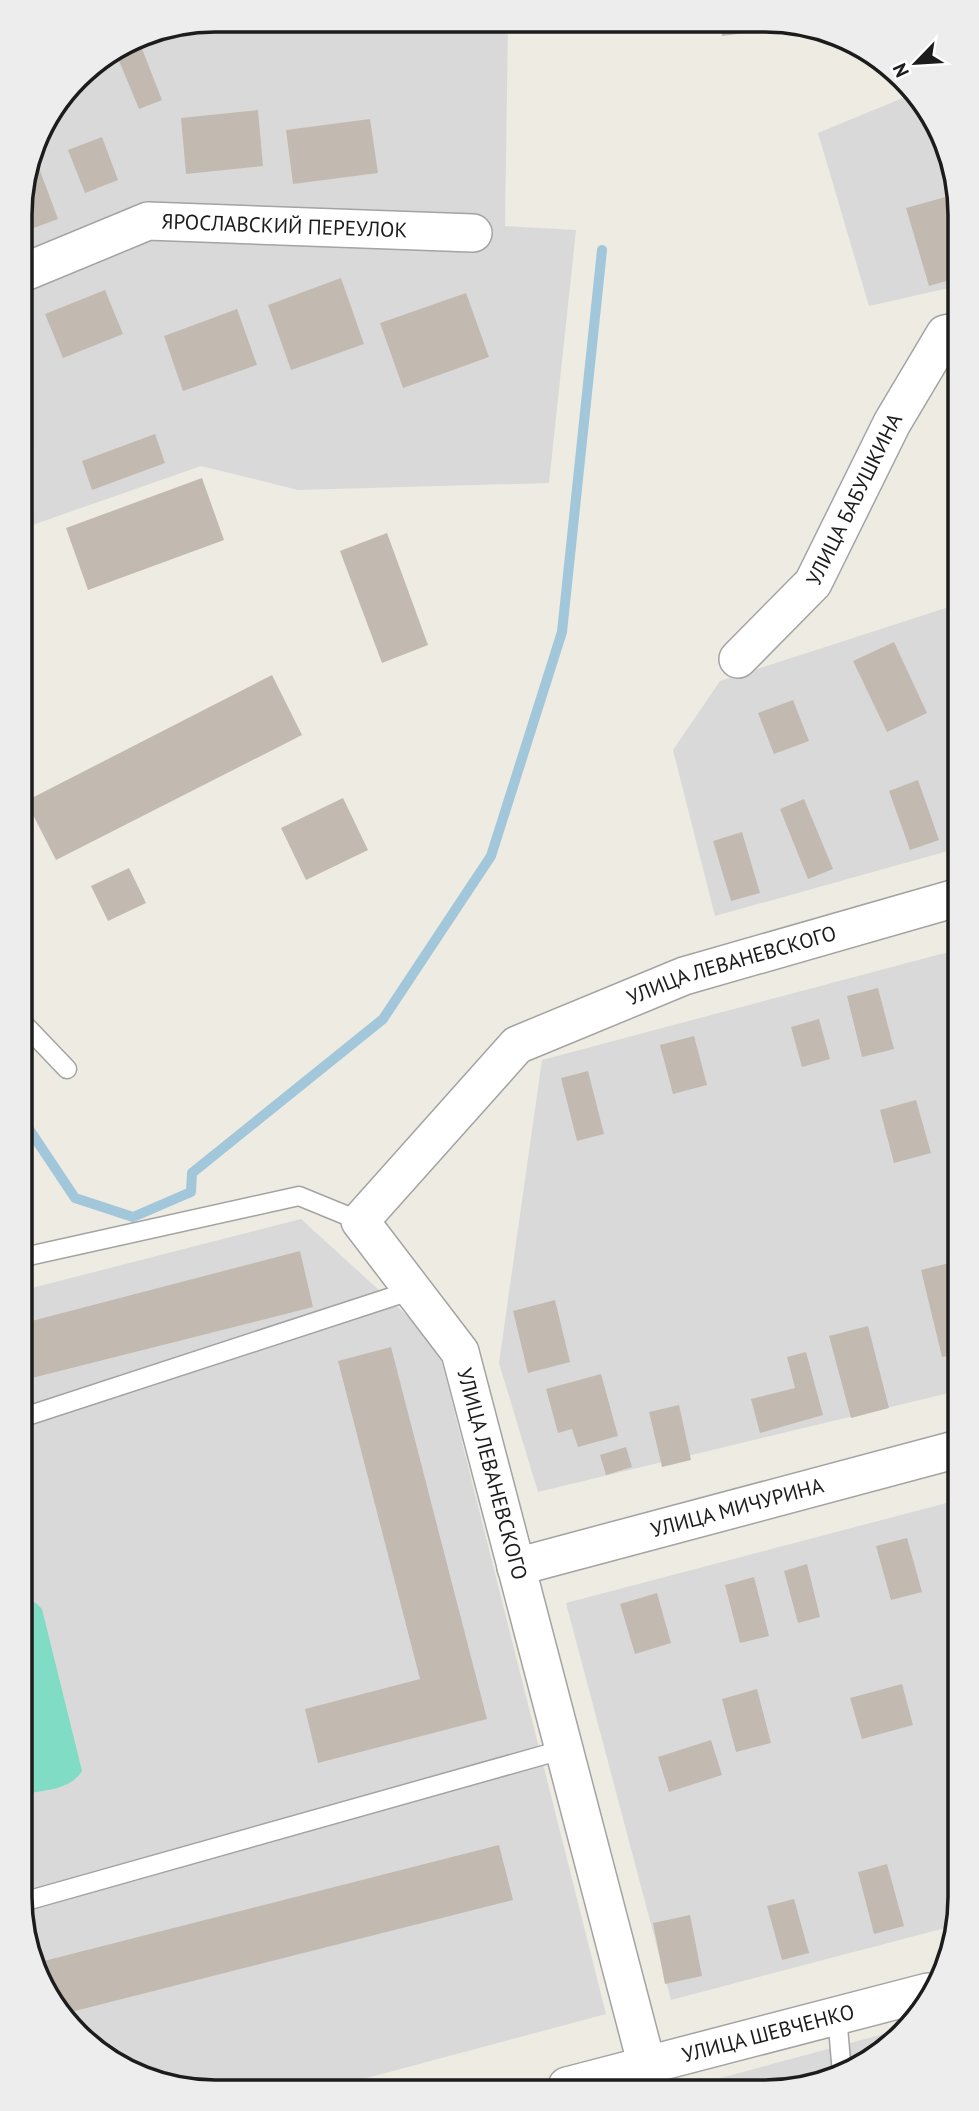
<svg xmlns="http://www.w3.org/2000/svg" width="979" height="2111" font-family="'PT Sans',sans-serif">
	<rect width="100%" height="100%" fill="#edebe2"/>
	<g fill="#dad9d9">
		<path d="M215,19l293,3 -3,204 71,4 -27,253 -251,7 -97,-24 -180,63 -1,-327 19,-73 47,-61 54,-34z"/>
		<path d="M910,95l43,69v123l-84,19 -51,-173z"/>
		<path d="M955,605v244l-240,67 -42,-166 47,-69z"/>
		<path d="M956,950l1,441 -419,101 -39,-129 43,-303z"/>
		<path d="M301,1219l136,124 169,671 -273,73 -156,1 -91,-45 -60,-96 -2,-657z"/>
		<path d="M958,1500l1,409 -6,17 -282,74 -105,-397z"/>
		<path d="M906,2028l-33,31 -58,26 -124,1z"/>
	</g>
	<path fill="#80dcc4" d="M28,1600l8,3 6,6 40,162c-12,19 -37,19 -57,23v-193z"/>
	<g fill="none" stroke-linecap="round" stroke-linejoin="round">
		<path stroke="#a2c7db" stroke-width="10" d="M23,1120l52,78 58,19 58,-25 1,-19 191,-154 108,-163 71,-224 40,-382"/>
	</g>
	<g fill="#c2bab1">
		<path d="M720,22l82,1 5,2 -85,11z"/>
		<path d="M139,41l23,59 -23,9 -24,-58z"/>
		<path d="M258,110l5,56 -77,8 -5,-56z"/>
		<path d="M370,119l8,54 -85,11 -7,-54z"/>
		<path d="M102,137l16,43 -33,13 -17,-43z"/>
		<path d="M36,160l22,59 -38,14v-31l10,-40z"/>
		<path d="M949,196l4,12v71l-24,7 -23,-78z"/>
		<path d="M341,278l23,66 -73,26 -23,-65z"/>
		<path d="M105,290l18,44 -60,24 -18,-44z"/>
		<path d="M466,293l23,64 -86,31 -23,-65z"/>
		<path d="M237,309l20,56 -74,26 -19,-55z"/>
		<path d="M155,434l10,29 -73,27 -10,-29z"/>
		<path d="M202,478l22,62 -136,50 -22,-62z"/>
		<path d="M387,533l41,112 -46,18 -42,-112z"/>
		<path d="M894,642l33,71 -40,19 -34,-71z"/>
		<path d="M955,654v20l-7,-17z"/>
		<path d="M272,675l30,60 -246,125 -30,-59z"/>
		<path d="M793,700l16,41 -35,13 -16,-41z"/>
		<path d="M918,780l21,60 -29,10 -21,-59z"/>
		<path d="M343,798l25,52 -62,30 -25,-52z"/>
		<path d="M804,799l29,70 -25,10 -28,-70z"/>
		<path d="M742,832l18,61 -29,8 -18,-60z"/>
		<path d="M129,868l17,35 -38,18 -17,-35z"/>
		<path d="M956,979v33h-1l-8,-31z"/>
		<path d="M878,988l16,61 -32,8 -15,-61z"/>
		<path d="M819,1019l11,40 -28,8 -11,-40z"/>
		<path d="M694,1036l13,49 -34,9 -13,-49z"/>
		<path d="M588,1071l16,63 -27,7 -16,-63z"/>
		<path d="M916,1100l15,53 -37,10 -14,-53z"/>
		<path d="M300,1251l13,56 -289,73v-57z"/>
		<path d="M957,1261v93l-15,3 -21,-87z"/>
		<path d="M555,1300l15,62 -42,11 -15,-62z"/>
		<path d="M868,1326l21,82 -38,10 -22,-82z"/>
		<path d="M391,1347l96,372 -169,44 -13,-54 115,-30 -82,-318z"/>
		<path d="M806,1352l17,63 -63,18 -9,-34 44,-11 -8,-31z"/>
		<path d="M601,1374l17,62 -40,11 -6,-18 -14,4 -12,-44z"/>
		<path d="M679,1405l12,55 -29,7 -13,-55z"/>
		<path d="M626,1447l6,20 -26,8 -6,-20z"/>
		<path d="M907,1538l15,54 -31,8 -15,-54z"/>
		<path d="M807,1564l13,53 -22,6 -14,-52z"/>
		<path d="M754,1577l15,59 -29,7 -15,-58z"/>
		<path d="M657,1593l14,50 -36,11 -15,-50z"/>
		<path d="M902,1684l11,41 -51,14 -12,-41z"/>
		<path d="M757,1689l14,54 -35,9 -14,-53z"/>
		<path d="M711,1740l11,35 -53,17 -11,-35z"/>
		<path d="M499,1845l14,55 -446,113 -31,-50z"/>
		<path d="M887,1864l17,62 -30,8 -16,-62z"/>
		<path d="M794,1899l15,54 -27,7 -15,-54z"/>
		<path d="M690,1915l12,61 -37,8 -12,-61z"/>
	</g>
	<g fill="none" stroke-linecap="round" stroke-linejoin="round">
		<defs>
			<g id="service">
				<path d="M23,1023l44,46"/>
				<path d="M24,1257l275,-61 61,25"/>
				<path d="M24,1417l389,-127"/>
				<path d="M26,1901l539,-152"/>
				<path d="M837,2016l5,57"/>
			</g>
			<g id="minor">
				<path id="s1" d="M20,274l128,-53 325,12"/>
				<path id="s2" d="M738,659l75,-76 79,-160 53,-89 9,-2"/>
				<path id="s3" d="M516,1567l442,-118"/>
				<path id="s4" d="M647,2066l-187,-714 -100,-131 157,-176 167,-69 272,-78"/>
				<path id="s5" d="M567,2086l361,-94"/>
			</g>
		</defs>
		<use href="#service" stroke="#a3a3a3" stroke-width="21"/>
		<use href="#minor" stroke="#a3a3a3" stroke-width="40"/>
		<use href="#service" stroke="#fff" stroke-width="18"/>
		<use href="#minor" stroke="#fff" stroke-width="37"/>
	</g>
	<g text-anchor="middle" stroke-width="5" stroke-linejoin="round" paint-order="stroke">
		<g font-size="21" fill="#1c1c1c" stroke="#fff">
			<text dy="7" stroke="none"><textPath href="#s1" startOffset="275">ЯРОСЛАВСКИЙ ПЕРЕУЛОК</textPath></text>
			<text dy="7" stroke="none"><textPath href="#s2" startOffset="200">УЛИЦА БАБУШКИНА</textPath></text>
			<text dy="7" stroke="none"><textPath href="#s4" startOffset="1368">УЛИЦА ЛЕВАНЕВСКОГО</textPath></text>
			<text transform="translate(492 1474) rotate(75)" y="7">УЛИЦА ЛЕВАНЕВСКОГО</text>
			<text dy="7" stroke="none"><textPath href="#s3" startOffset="229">УЛИЦА МИЧУРИНА</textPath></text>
			<text dy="7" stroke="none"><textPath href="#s5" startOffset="208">УЛИЦА ШЕВЧЕНКО</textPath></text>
		</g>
	</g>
	<path d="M0 0H979V2111H0ZM215 32H765A183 183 0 0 1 948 215V1897A183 183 0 0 1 765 2080H215A183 183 0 0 1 32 1897V215A183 183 0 0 1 215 32Z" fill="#ededed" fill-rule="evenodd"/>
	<path fill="none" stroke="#1c1c1c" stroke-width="3.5" d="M215 32H765A183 183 0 0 1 948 215V1897A183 183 0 0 1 765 2080H215A183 183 0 0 1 32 1897V215A183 183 0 0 1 215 32Z"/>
	<g transform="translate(916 63) rotate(245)" stroke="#ffffff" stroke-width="5" paint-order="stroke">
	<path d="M0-5L12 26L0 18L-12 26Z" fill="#1c1c1c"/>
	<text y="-10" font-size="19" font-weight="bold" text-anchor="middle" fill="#1c1c1c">N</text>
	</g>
</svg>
